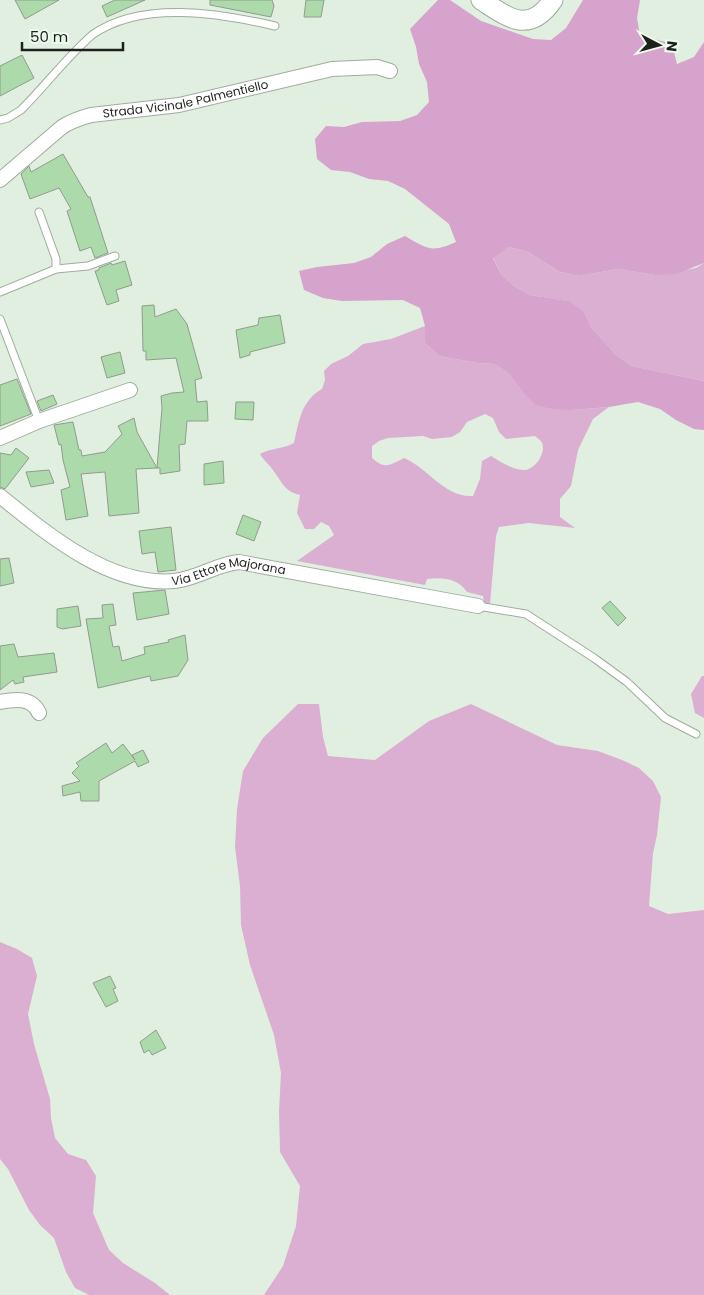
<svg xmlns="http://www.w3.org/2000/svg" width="704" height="1295" font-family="Poppins,sans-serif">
	<rect width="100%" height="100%" fill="#e1efe0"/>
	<g fill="#daafd1" fill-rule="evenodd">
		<path d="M509,247l19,5 32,20 19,4 39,-7 37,6 41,-7 8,-5v118l-72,-15 -16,-11 -25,-28 -8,-17 -16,-9 -37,-6 -16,-9 -13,-12 -8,-17z"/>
		<path d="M425,326v17l14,13 38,7 18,1 14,10 12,16 51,20 37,-3 -16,12 -15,31 -7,36 -11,13v18l15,11 -46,-5 -30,4 -3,9 -6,68 -6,-1 -1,-7 -16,-4c-9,-14 -25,-15 -40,-13l-2,6 -128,-24 37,-26 -5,-9 -8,-4 -7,7h-9l-8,-16 3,-18c-15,-3 -18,-13 -27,-25 -4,-6 -9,-9 -13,-16 11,-6 23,-5 34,-11 5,-22 7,-42 28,-54l3,-9 -1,-9 7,-7 17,-8 15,-12 28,-5zM485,414l8,4 6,14 7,7 29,-3c2,2 4,3 6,5 7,10 -6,30 -18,29 -12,-1 -22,-8 -32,-14l-9,5 -2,18 -7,17c-28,2 -45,-28 -69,-38 -14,7 -19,12 -32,0v-12l7,-5 9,-3 35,-2 9,3 20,-2 8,-5 7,-10z"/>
		<path d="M702,676h2v42l-9,-5 -4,-19z"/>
		<path d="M298,704h21l4,33 5,19 47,4 54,-39 42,-17 86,41 41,6 24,9 17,8 14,13 8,16 -4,38 -4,18 -4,53 19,8 36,-4v385h-440l19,-29 13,-40 4,-40 -20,-34 -1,-41 2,-38 -7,-38 -24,-70 -9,-40 -1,-39 -5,-39 2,-38 6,-38 20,-33z"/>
		<path d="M0,942l17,7 15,9 5,18 -9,38 6,30 16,55 1,19 4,20 13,16 18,6 10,16 -3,37 16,37 14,13 32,20 15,12h-81l-14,-7 -9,-16 -12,-34 -14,-13 -11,-15 -21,-41 -8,-10z"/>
	</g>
	<path fill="#d6a3cc" d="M438,0h12l31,21 52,18 18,1 15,-12 17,-28h57l-3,18 3,17 32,9 5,20 17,-7 10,-15v221l-28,11 -21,1 -37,-6 -39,7 -19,-4 -32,-20 -19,-5 -16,11 8,16 13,12 16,9 38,6 15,9 8,17 25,28 16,11 72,15v49l-10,-1 -18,-9 -16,-11 -22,-7 -29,5 -37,3 -19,-1 -17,-4 -15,-15 -12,-16 -14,-10 -18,-1 -38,-7 -14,-13v-17l-5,-18 -17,-8 -61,1 -19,-3 -19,-8 -5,-19 18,-4 37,-4 17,-6 16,-13 18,-8c22,13 27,17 51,6l-7,-18 -44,-35 -17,-8 -19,-2 -19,-7 -19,-2 -14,-11 -2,-20 11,-13 18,1 18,-5 38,-1 17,-6 12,-13 -2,-20 -8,-18 -3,-17 -6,-18z"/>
	<g fill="#addaaa" stroke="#8f9c8e">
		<path d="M15,0h44l-34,19z"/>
		<path d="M115,0h30l-38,17 -5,-11z"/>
		<path d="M210,0h62l2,6 -3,11 -61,-12z"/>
		<path d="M306,0h18l-3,17h-17z"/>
		<path d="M22,55l12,23 -34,18v-30z"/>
		<path d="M63,154l25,43h2l18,56 -13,5 -4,-11 -11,4 -13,-40 4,-2 -12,-21 -29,11 -9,-25 8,-8 2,6z"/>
		<path d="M125,261l7,24 -16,5 3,11 -12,4 -12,-34 4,-1v-2l12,-5 1,2z"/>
		<path d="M154,305l1,12 21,-8 11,15 15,54 -7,2 2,22 10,-1 1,20h-21l-2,23 -6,1 1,26 -20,3v-6h-3l5,-60 -1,-12 11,-3 12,-1 -8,-34 -30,2v-9h-3l-1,-45z"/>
		<path d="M280,315l5,28 -35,9v3l-10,3 -4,-28 22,-5 1,-7z"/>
		<path d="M120,352l5,21 -18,5 -6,-21z"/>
		<path d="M17,379l14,35 -31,12v-41z"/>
		<path d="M53,395l4,9 -16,7 -4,-10z"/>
		<path d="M236,402h18l-1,18 -18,-1z"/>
		<path d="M134,418l3,14 20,36 -21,1 3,44 -30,3 -4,-44 -24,2 7,42 -22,4 -5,-30 9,-3 -7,-27 -2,-16 -2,1 -5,-20 19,-3 6,28h2l1,6 23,-4 17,-18 -4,-8z"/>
		<path d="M16,448l13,10 -24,31 -5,-2v-34l11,2z"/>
		<path d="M223,461l1,22 -20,2v-21z"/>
		<path d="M49,470l5,13 -23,4 -5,-15z"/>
		<path d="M243,515l18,7 -7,19 -18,-7z"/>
		<path d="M171,527l5,43 -18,2 -3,-20 -13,2 -3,-23z"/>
		<path d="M9,558l5,25 -14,3v-27z"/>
		<path d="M165,590l4,24 -32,6 -4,-27z"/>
		<path d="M610,601l16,17 -8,8 -16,-18z"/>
		<path d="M113,604l3,21 -7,1 4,21 6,-1 3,15 23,-7 -1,-7 25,-5 -1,-2 17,-5 3,25 -10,16 -27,5 -1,-5 -52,12 -12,-69 17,-1 -1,-13z"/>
		<path d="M78,606l3,20 -19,3 -5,-2v-18z"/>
		<path d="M14,644l4,13 36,-4 3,19 -34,5 1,5 -9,2 -2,-4 -13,10v-44z"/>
		<path d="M106,743l6,10 11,-9 12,16 -3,-5 11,-5 6,12 -11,5 -3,-6 -36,20v20h-18l-1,-9 -17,4 -1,-10 18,-5 -8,-8 7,-7 -3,-3z"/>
		<path d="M110,976l6,12 -3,1 5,12 -12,6 -13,-24z"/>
		<path d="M156,1030l10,18 -14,7 -3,-5 -5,3 -4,-11z"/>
	</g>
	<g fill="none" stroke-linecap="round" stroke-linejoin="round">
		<defs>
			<g id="lane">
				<path d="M0,120l8,-2 13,-8c24,-24 45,-52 71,-75 49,-35 127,-22 183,-9"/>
				<path d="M39,212l17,47v10"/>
				<path d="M0,292l56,-23 32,-3 27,-10"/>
				<path d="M0,319l39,102"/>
				<path d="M478,606l48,8 68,44 33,24 38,36 31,16"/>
			</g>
			<g id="street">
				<path id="s1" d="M0,180l62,-53c9,-6 18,-9 29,-12l88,-10 153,-36 45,-2 13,4"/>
				<path d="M0,438l39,-17 91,-31"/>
				<path id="s2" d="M0,496c47,38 110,91 174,85 23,-2 42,-17 65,-19l239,44"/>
				<path d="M0,702c15,-3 32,-5 39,11"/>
			</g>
			<path id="secondary" d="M481,0c28,18 48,35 72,0"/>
		</defs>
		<use href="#lane" stroke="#9fac9e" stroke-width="9"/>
		<use href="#street" stroke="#9fac9e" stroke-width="16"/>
		<use href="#secondary" stroke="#9fac9e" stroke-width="21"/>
		<use href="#lane" stroke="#fff" stroke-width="7"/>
		<use href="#street" stroke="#fff" stroke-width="14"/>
		<use href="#secondary" stroke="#fff" stroke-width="19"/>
	</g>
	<g text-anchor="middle" stroke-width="4.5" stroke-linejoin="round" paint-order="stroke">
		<g font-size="12" fill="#1c211b" stroke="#eefced">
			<text dy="4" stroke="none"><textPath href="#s1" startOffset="209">Strada Vicinale Palmentiello</textPath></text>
			<text dy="4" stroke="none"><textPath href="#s2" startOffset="255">Via Ettore Majorana</textPath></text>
		</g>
	</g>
	<g transform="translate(659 45) rotate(96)" stroke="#eefced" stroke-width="4" paint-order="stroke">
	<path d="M0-4L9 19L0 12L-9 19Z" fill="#1c211b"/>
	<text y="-8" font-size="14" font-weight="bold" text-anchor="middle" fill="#1c211b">N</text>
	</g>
	<path d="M22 42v8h101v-8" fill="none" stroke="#1c211b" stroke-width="2.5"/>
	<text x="30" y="42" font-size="15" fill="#1c211b" stroke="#eefced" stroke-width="4" paint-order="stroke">50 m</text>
</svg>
